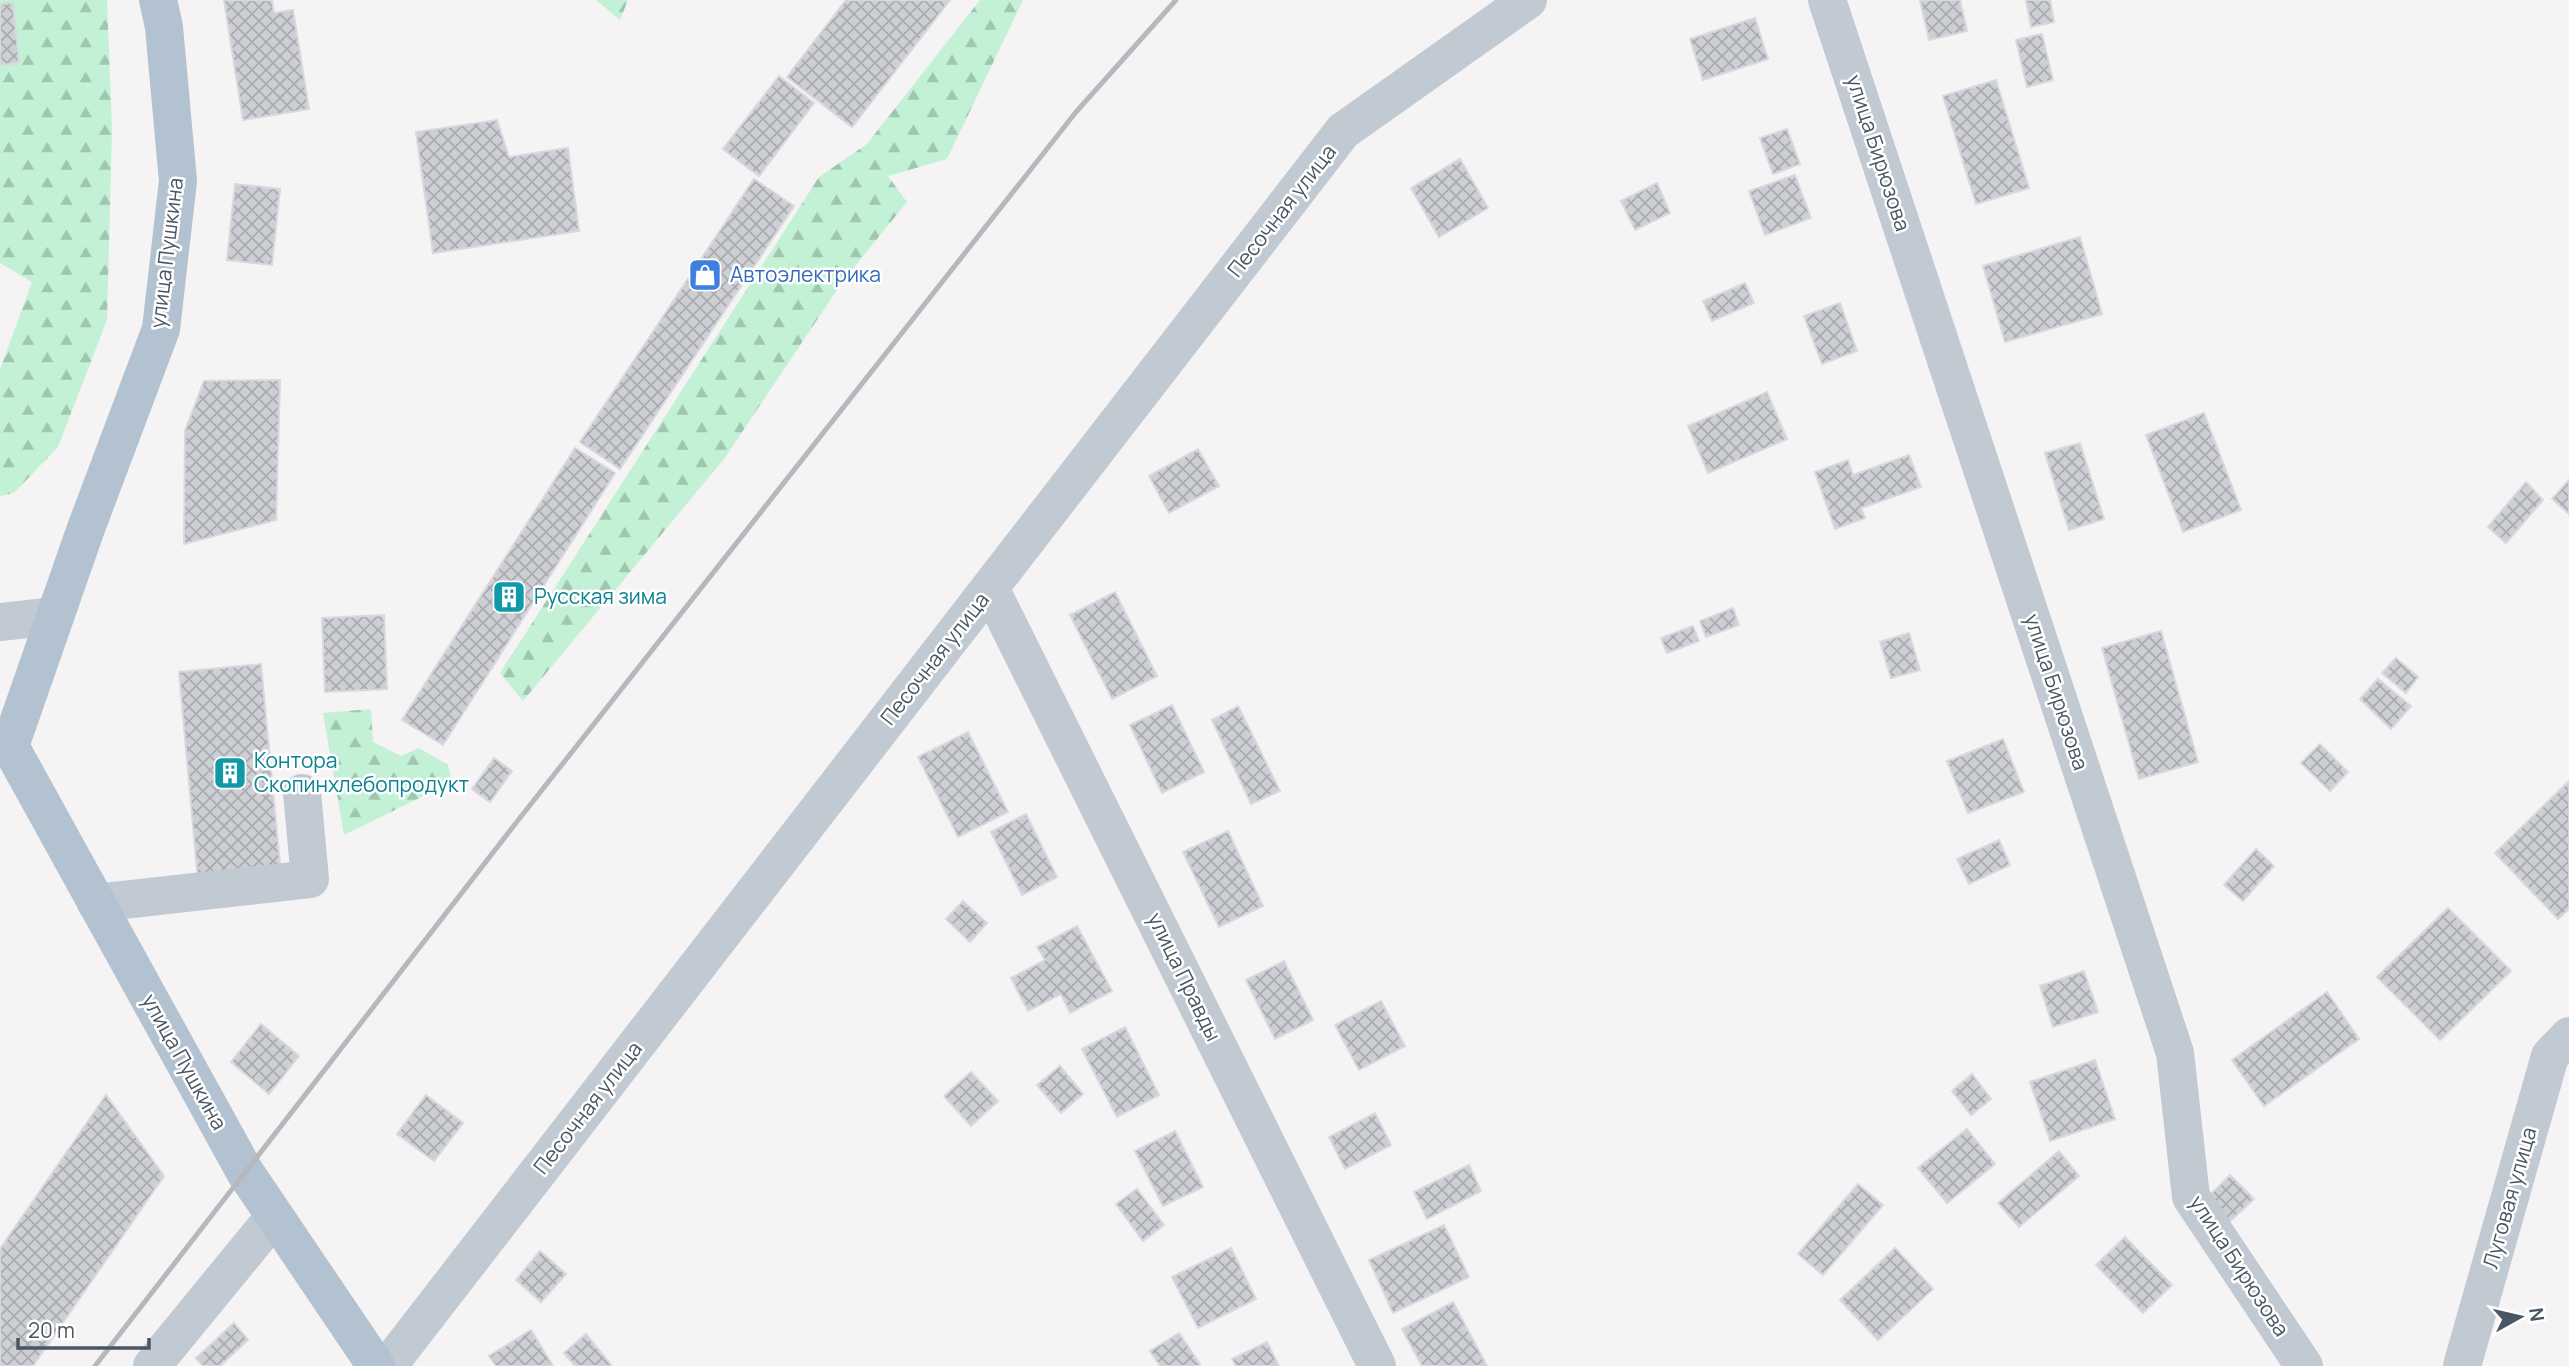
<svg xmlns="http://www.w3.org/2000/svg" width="2569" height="1366" font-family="Manrope,sans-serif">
	<defs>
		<pattern id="forest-firs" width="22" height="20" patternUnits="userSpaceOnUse" patternTransform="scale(1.75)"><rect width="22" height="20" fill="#c3f1d5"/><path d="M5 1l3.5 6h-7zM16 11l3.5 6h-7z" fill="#a0c6b0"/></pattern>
		<pattern id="building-cross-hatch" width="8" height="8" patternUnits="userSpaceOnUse" patternTransform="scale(1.75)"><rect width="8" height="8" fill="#cdcfd5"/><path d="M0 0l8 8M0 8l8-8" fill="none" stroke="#a8abb0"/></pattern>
	</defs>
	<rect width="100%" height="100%" fill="#f5f3f3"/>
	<g fill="url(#forest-firs)">
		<path d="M0,0h107l5,131 -5,189 -49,127 -44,46 -14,3v-127l32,-87 -32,-19z"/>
		<path d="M596,0h32l-8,20z"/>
		<path d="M980,0h43l-76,159 -59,17 19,26 -64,79 -119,178 -201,242 -23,-28 319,-496 48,-33z"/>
		<path d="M371,709l2,33 28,14 18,-8 29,17 4,17 -108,53 -21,-122z"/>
	</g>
	<g fill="url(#building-cross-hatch)" stroke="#d7d9de" stroke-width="2">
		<path d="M224,0h48l2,13 19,-3 16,99 -66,11z"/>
		<path d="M846,0h104l-98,127 -65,-50z"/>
		<path d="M1920,0h40l7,31 -38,9z"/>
		<path d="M2026,0h24l4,22 -23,5z"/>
		<path d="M13,3l6,60 -19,2v-61z"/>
		<path d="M1755,18l13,41 -65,21 -13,-41z"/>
		<path d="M2042,34l11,46 -26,7 -11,-47z"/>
		<path d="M779,76l35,27 -55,73 -36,-27z"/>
		<path d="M1996,80l33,108 -53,16 -33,-108z"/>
		<path d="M497,120l12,37 59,-9 11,83 -146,22 -17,-121z"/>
		<path d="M1787,129l13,35 -27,10 -13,-36z"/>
		<path d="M1460,159l28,49 -49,29 -28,-49z"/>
		<path d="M1795,175l16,43 -46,17 -16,-44z"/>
		<path d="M754,179l40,27 -174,263 -40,-27z"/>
		<path d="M1657,183l13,30 -35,17 -14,-29z"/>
		<path d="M235,184l45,5 -8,76 -45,-5z"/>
		<path d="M2080,237l22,77 -97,28 -22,-76z"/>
		<path d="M1745,283l9,20 -42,18 -9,-20z"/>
		<path d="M1840,303l17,48 -35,13 -18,-48z"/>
		<path d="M280,380l-4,140 -92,24 1,-113 19,-50z"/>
		<path d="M1767,392l20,47 -79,34 -20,-47z"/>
		<path d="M2204,413l37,97 -58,22 -37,-97z"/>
		<path d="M2080,443l24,76 -35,11 -24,-77z"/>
		<path d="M575,448l40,25 -172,272 -41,-25z"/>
		<path d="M1198,449l21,37 -50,27 -20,-37z"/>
		<path d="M1909,455l12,32 -60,21 4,10 -30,11 -20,-57 33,-12 5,15z"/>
		<path d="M2569,480v34l-17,-15z"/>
		<path d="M2526,482l17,18 -37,43 -18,-16z"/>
		<path d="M1115,592l42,84 -45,23 -42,-84z"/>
		<path d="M1733,608l6,17 -33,12 -6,-16z"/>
		<path d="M384,615l3,74 -62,3 -3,-74z"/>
		<path d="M1693,626l6,15 -32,12 -6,-15z"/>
		<path d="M2161,631l37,131 -59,17 -37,-131z"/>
		<path d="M1909,633l11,37 -29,8 -11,-36z"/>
		<path d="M2396,658l22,19 -12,16 -24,-20z"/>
		<path d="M261,664l20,211 -83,7 -19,-210z"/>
		<path d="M2378,679l33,27 -20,23 -31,-30z"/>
		<path d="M1172,705l32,67 -42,21 -32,-68z"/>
		<path d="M1238,706l42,85 -29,13 -39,-84z"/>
		<path d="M968,732l40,80 -50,25 -40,-80z"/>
		<path d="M2003,739l21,53 -56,21 -21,-52z"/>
		<path d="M2320,744l28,28 -18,19 -29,-28z"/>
		<path d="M494,758l18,13 -22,31 -18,-13z"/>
		<path d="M2569,781v128l-11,10 -63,-66z"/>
		<path d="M1026,814l31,63 -35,18 -31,-63z"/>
		<path d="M1228,831l35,75 -44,21 -36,-75z"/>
		<path d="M1999,840l11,25 -41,19 -12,-25z"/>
		<path d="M2256,849l18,17 -31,35 -19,-16z"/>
		<path d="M963,901l24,22 -17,19 -24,-23z"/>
		<path d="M2448,908l63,63 -71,69 -63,-63z"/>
		<path d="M1077,926l35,65 -42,22 -9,-19 -33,17 -17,-33 34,-18 -8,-13z"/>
		<path d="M1284,961l29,59 -38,19 -29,-59z"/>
		<path d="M2084,971l14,41 -45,15 -13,-41z"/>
		<path d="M2327,992l32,47 -95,67 -32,-46z"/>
		<path d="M1381,1001l24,45 -46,24 -24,-45z"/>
		<path d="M261,1024l38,32 -30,38 -38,-32z"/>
		<path d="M1125,1027l34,68 -42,22 -35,-68z"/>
		<path d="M2095,1060l20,59 -65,22 -20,-59z"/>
		<path d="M1060,1066l23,28 -22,19 -24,-28z"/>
		<path d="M971,1072l27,29 -27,25 -27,-30z"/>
		<path d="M1972,1074l19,25 -20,16 -19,-24z"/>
		<path d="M106,1095l58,81 -131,190h-33v-117z"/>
		<path d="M426,1095l37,28 -29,38 -37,-27z"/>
		<path d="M1375,1113l16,32 -46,24 -16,-32z"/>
		<path d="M1967,1129l28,35 -48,39 -29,-35z"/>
		<path d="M1175,1131l28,56 -40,19 -28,-55z"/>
		<path d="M2059,1151l20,25 -60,51 -21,-24z"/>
		<path d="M1469,1165l12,26 -54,28 -13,-27z"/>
		<path d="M2230,1175l24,24 -26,24 -23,-23z"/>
		<path d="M1858,1184l25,21 -60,70 -25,-21z"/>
		<path d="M1137,1189l27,36 -21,16 -27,-37z"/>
		<path d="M1444,1225l25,52 -76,36 -24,-53z"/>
		<path d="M2125,1237l47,48 -29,28 -47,-48z"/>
		<path d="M1231,1248l25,51 -58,29 -26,-51z"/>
		<path d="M1895,1248l38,41 -55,51 -38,-40z"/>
		<path d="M540,1251l26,23 -25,28 -25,-22z"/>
		<path d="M1453,1302l34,64h-65l-20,-37z"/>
		<path d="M234,1323l14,17 -28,26h-17l-7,-8z"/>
		<path d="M531,1330l22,36h-57l-7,-10z"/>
		<path d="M1179,1333l21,31 -2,2h-38l-10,-15z"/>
		<path d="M586,1334l26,32h-37l-11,-13z"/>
		<path d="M1267,1342l12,24h-43l-4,-7z"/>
	</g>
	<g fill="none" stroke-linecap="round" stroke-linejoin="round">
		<g stroke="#c1cad2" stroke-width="38">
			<path d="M1827,0l348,1053 16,144 113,169"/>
			<path d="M990,588l387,778"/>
			<path d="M0,622l55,-6"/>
			<path d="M96,903l214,-24 -8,-86"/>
			<path d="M152,1366l122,-149"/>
			<path d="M388,1366l955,-1235 185,-131"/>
			<path d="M2462,1366l88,-310 19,-20"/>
		</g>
		<path stroke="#b3c2d1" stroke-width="38" d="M158,0l6,27 14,154 -17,148 -76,202 -75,215 235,426 131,194"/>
		<path stroke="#b5b8bd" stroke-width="5" d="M95,1366l417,-538 564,-716 100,-112"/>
	</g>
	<defs>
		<symbol id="shop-square" viewBox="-11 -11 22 22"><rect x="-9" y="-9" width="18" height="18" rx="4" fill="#3f7fe0" stroke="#fff"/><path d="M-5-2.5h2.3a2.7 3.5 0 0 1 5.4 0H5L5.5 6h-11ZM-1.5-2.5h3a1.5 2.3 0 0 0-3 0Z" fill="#fff"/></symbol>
		<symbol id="building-square" viewBox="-11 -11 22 22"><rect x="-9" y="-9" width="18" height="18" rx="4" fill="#0f9aa8" stroke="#fff"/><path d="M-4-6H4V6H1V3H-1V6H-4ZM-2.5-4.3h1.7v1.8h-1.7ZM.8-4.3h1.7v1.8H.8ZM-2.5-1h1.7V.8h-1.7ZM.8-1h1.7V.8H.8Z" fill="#fff"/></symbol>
	</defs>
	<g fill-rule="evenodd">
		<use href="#shop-square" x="686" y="256" width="38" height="38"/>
		<use href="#building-square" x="490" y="578" width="38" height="38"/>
		<use href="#building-square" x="211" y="754" width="38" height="38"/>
	</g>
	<g text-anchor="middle" stroke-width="5" stroke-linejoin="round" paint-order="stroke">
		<g font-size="21" fill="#4a5661" stroke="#fff">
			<text transform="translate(1878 153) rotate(72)" y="7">улица Бирюзова</text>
			<text transform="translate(1282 211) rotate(-52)" y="7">Песочная улица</text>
			<text transform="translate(167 253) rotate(-83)" y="7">улица Пушкина</text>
			<text transform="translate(935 659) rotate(-52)" y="7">Песочная улица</text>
			<text transform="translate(2056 692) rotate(72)" y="7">улица Бирюзова</text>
			<text transform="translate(1184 977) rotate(64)" y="7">улица Правды</text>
			<text transform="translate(184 1062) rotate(61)" y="7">улица Пушкина</text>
			<text transform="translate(588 1108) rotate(-52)" y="7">Песочная улица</text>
			<text transform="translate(2510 1198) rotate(-74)" y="7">Луговая улица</text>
			<text transform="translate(2239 1266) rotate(57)" y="7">улица Бирюзова</text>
		</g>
		<g font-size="21" fill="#366cbe" stroke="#fff" text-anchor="start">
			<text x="730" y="282">Автоэлектрика</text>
		</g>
		<g font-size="21" fill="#0d838f" stroke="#fff" text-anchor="start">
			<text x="534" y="604">Русская зима</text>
			<text x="254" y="768">Контора<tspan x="254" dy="24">Скопинхлебопродукт</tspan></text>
		</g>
	</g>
	<g transform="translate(2520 1317) rotate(82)" stroke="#ffffff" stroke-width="5" paint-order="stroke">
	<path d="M0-5L12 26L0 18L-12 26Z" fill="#4a5661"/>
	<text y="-10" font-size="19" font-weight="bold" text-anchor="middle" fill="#4a5661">N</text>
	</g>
	<path d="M18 1338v10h131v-10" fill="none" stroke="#4a5661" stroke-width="3.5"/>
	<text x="28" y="1338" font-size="21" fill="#4a5661" stroke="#ffffff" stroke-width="5" paint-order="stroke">20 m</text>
</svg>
